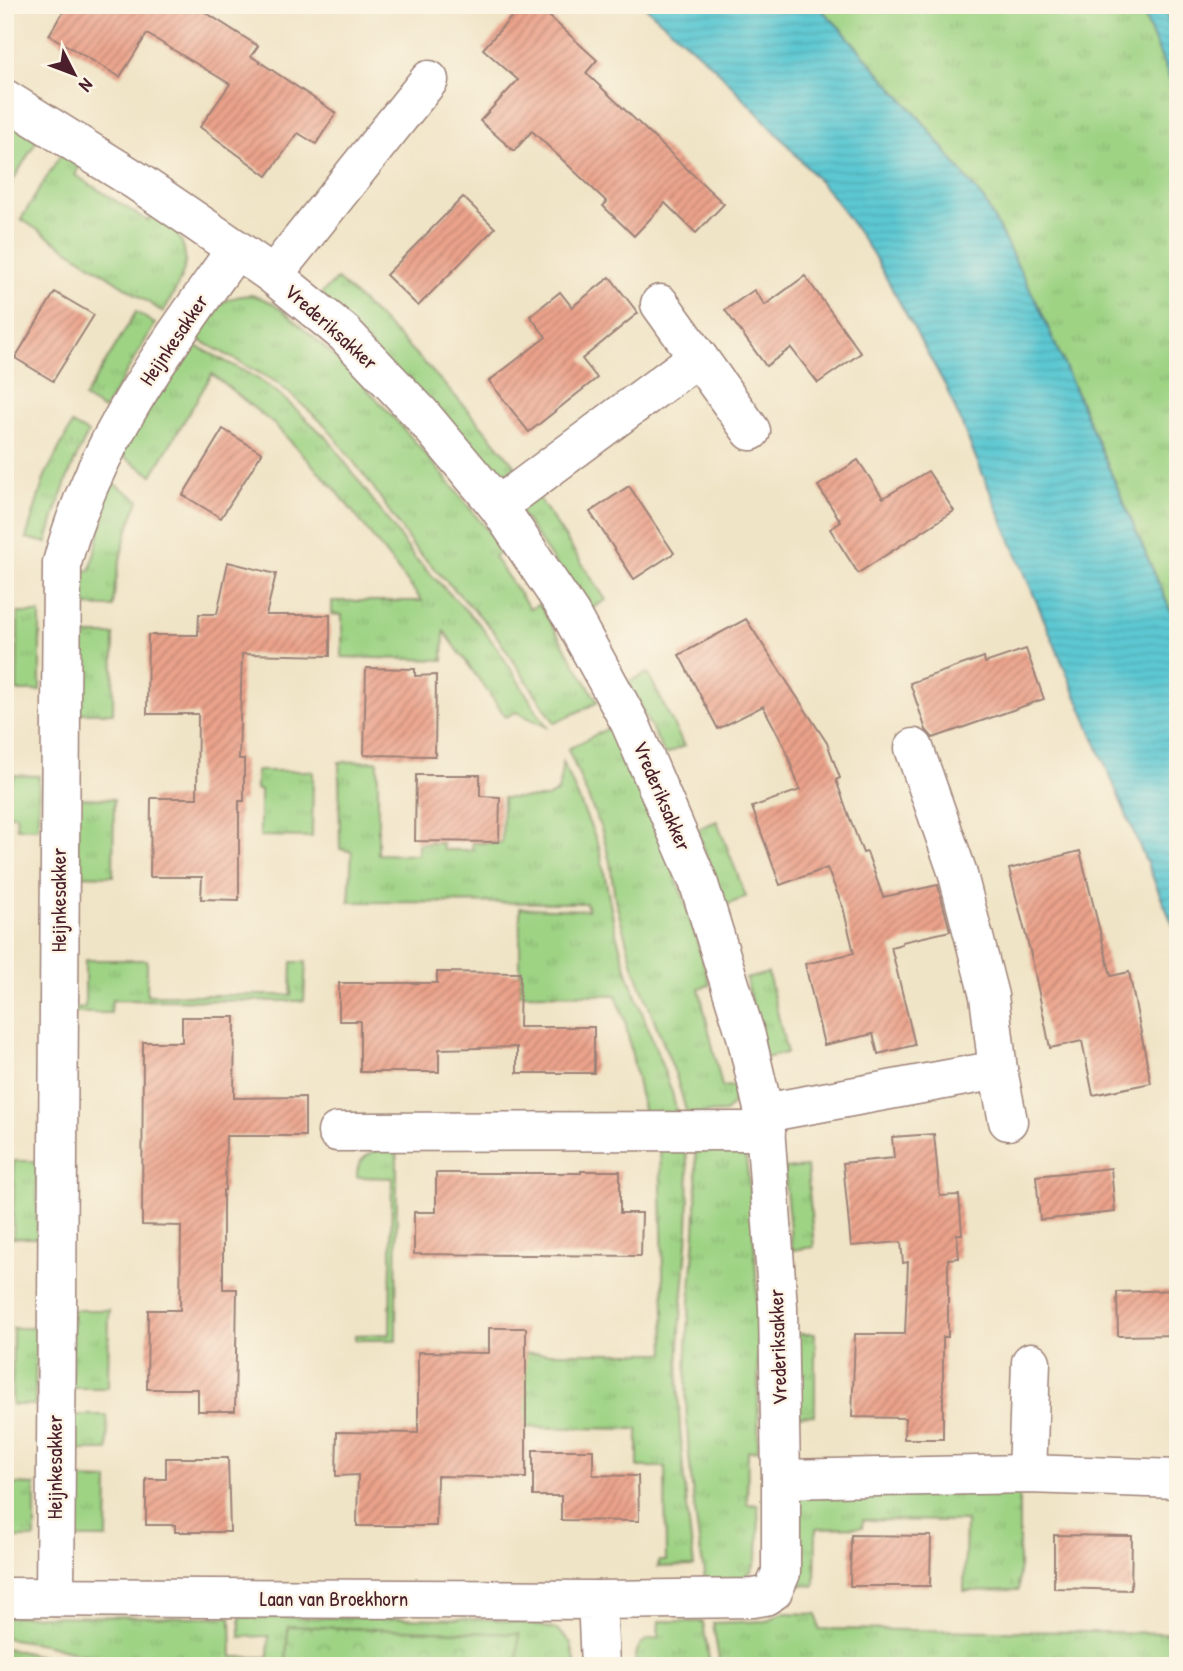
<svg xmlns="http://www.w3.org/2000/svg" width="1183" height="1671" font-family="'Patrick Hand',sans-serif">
	<defs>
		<pattern id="grass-tufts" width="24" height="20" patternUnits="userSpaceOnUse" patternTransform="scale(1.75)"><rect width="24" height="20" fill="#9ed384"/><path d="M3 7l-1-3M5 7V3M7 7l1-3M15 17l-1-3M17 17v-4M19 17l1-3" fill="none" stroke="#8ab572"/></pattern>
		<pattern id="park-crowns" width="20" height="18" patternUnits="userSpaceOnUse" patternTransform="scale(1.75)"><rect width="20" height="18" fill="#9ed384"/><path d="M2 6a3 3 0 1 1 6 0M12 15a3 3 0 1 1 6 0" fill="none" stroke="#8ab572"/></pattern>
		<pattern id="water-rules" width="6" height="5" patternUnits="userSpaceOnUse" patternTransform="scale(1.75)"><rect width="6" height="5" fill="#5cc8d2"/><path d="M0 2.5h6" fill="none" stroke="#52abb4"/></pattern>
		<pattern id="building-hatch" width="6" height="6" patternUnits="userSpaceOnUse" patternTransform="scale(1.75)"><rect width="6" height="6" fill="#eba38b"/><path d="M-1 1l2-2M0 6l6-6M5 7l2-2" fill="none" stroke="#c08472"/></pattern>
	</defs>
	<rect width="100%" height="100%" fill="#fcf5e5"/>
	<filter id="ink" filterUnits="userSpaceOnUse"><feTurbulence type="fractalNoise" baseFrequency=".0143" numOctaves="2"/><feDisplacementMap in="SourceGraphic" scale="14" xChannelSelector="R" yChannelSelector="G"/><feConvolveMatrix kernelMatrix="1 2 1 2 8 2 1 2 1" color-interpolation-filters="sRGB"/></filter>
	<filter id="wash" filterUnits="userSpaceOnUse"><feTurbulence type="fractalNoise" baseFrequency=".00686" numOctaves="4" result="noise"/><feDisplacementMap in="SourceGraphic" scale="28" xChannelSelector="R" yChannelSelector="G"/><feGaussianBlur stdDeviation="1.57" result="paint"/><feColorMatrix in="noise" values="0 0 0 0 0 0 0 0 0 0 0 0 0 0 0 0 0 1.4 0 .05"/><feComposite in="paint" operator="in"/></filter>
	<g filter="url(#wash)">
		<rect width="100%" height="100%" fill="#f0e4c6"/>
		<g fill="url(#grass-tufts)" stroke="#747958" stroke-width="2">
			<path d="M817,5h323l38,94v529l-138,-319 -55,-107 -63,-81 -82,-93z"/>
			<path d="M1163,5h15v39z"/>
			<path d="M5,120l32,20 -32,54z"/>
			<path d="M61,154l19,11 -5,10 73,46 7,-9c45,35 33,58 8,100l-142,-93z"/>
			<path d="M337,279c65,58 124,120 179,188l-20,13 -175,-186z"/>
			<path d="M251,295c25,5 42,25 61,41 72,64 132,139 191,214l-9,7 36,52 9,-5 59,98 -43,21 -63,-94 -80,-84 -39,-58 -47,-61 -48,-43 -86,-47c19,-25 26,-39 59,-41z"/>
			<path d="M136,312l19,12 -51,86 -20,-12z"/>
			<path d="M189,342l66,35 23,16 50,46 87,119 65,67 20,27 47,75 -31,-15 -10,5 -62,-86 -1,29 -101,-3v-42l-10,-1v-13h90l-87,-112 -59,-63 -64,-52 -60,101 -33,-21z"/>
			<path d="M72,424l16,9c-18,35 -32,72 -41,110l-21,-5 19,-62z"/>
			<path d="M107,479l32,21c-15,35 -23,70 -26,107l-35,-1 3,-37 9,2 17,-67 -8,-4z"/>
			<path d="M535,492l71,108 -18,11 -72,-105z"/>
			<path d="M18,613h22v78h-23z"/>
			<path d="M78,635h36l-1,78h-35z"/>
			<path d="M648,673l36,73 -19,9 -37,-73z"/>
			<path d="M610,727l51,111 23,61 26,86 -11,3 23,99 11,-1c3,11 2,19 -8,26l-38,2 -11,-38 -43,-111 -18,-66 -5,-37 -8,-31 -34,-82z"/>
			<path d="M378,761v93l40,1v-11l24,-1 1,7h29v-7h30l1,-45h44l11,-6 5,-30 36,84 16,83 13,46 44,117 5,22h-33l-19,-93 -9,-26 -96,-1v-86l68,2 -2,-7 -237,-1 3,-50 -12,-3 -1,-87z"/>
			<path d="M256,771h57l-1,66 -52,-1v-46h-4z"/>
			<path d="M5,775l34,1 -1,52h-21l-1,-13h-11z"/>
			<path d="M77,798l37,1 -1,77 -37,-1z"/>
			<path d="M717,821l29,76 -22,9 -27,-77z"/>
			<path d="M85,960h62v35h144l1,-33h14l-2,39 -192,-1 -1,13h-36v-4l10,-1z"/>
			<path d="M768,973l19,80 -22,5 -19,-79z"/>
			<path d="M397,1146l-1,194h-41v-5l35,-1 2,-156 -35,-1c-1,-24 22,-28 40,-31z"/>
			<path d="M685,1146c10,67 -3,134 -6,202 -3,73 6,145 15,218l-36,1 1,-6h7l-1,-94h-27v-38l-128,-2 -29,-74h184l-5,-206z"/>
			<path d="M695,1147c18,0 39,-4 51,12 13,97 13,194 12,291l-10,1 -1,53 11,1c0,22 7,64 -18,75 -10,4 -24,4 -34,5 -13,-77 -23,-157 -19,-235 3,-69 13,-134 8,-203z"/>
			<path d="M14,1161h23v77h-24z"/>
			<path d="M807,1167l7,80 -22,3 -8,-81z"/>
			<path d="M72,1310h37l-1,78h-36z"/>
			<path d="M13,1328h23l-1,77h-23z"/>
			<path d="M795,1334h20v81l-20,1z"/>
			<path d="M72,1415h35l1,35h-36z"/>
			<path d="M71,1479l37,1 -1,58h-36z"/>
			<path d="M12,1484l23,1v53h-24z"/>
			<path d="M799,1492l220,1v97l-55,1 2,-70 -103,-1 -1,7 -46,1 -1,58 -21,-2z"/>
			<path d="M782,1613l35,1 2,15 359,4v33h-458l-7,-43 53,-2z"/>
			<path d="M5,1616l226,1 1,40h36l1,-21 -29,1v-20l252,2 49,7 17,4 13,13 5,23h-449l-83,-22 -39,-6z"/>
			<path d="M659,1621l44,1 7,44h-75c0,-17 4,-27 23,-28z"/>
			<path d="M5,1648l81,18h-81z"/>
		</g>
		<path fill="url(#park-crowns)" stroke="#747958" stroke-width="2" d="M288,1626l231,8 -2,32h-231z"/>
		<g fill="url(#water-rules)" stroke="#53747e" stroke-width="2">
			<path d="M643,5h174l23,23 82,93 63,81 55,107 138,319v309l-232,-550 -73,-133 -39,-56 -52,-59 -68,-72z"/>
			<path d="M1140,5h23l15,39v55z"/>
		</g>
		<g id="blocks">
			<g fill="url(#building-hatch)">
				<path d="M67,5h127l64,41 -7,10 85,57 -20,31 -18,-11 -31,43 -67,-49 30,-43 -83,-50 -27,43 -71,-42z"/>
				<path d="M522,5h15l60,55 -11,13 138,131 -28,29 -31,-30 -31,33 -31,-30 4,-4 -75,-71 -18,20 -34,-30 38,-41 -35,-31z"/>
				<path d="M463,197l32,31 -77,78 -32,-31z"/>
				<path d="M805,276l56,77 -43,30 -27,-35 -25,18 -41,-56 29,-20 11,15z"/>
				<path d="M610,277l28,36 -56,46 15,19 -68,54 -40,-51 57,-44 -16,-21 30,-24 12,15z"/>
				<path d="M55,292l39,23 -41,66 -38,-23z"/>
				<path d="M223,429l39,24 -41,65 -38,-23z"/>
				<path d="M858,460l25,38 45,-27 26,40 -96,62 -28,-44 11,-7 -23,-36z"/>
				<path d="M629,486l45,67 -40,26 -44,-67z"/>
				<path d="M228,562l48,12 -10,41h64v41l-88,-2 -3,105h5v42h-5v99l-38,-1 1,-22h-52l1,-79h46l1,-84h-51l1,-79h50l1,-21h18z"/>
				<path d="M746,619l81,124 13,35 -4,2 13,36 14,37 4,-1 16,45 55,-12 12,46 -48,11v2l-11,3 24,98 -37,9 -5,-20 -49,11 -19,-81 49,-11 -11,-46 -16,-39 -47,17 -28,-78 48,-17 -15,-42 -22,-42 -45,23 -39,-74z"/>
				<path d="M1026,649l18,50 -111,39 -7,-8 -16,-47 74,-26 1,6z"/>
				<path d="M366,668l49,1v7l21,-1 -1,81 -71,-1z"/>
				<path d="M416,775h64v21l20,1 -1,45 -84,-1z"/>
				<path d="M1080,851l31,125 18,-4 22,111 -58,12 -11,-54 -32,7 -18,-89 -23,-90z"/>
				<path d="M437,972l83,1 -1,54h75v46h-77v-26l-78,2v23h-79v-51h-21v-38h98z"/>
				<path d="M182,1017h53l-1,81 71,-1v39h-79l-1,54h-2v99h14l-2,122h-37v-22h-51l1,-79h32l1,-84 -39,-1 1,-183h39z"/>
				<path d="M934,1134l6,62 19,-1 3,39h-5l2,24 -11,1v78h-5v102h-39l1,-21 -53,-1 3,-83h50l3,-72 -5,1 -2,-21 -50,4 -8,-83 51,-5 -2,-21z"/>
				<path d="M1111,1168l4,44 -75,8 -4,-44z"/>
				<path d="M581,1171h39v42h22l-1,43 -227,-2v-42h22v-39h145z"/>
				<path d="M1178,1290v45l-60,1 -1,-44z"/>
				<path d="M489,1328h37v150l-89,-2 -1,50h-79l1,-51 -22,1 1,-44 81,1v-81l71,1z"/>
				<path d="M533,1450h60v25l45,1 1,45 -78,-1v-24h-28z"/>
				<path d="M166,1458h62l2,74h-55v-7h-29v-46h20z"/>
				<path d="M851,1535l80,1 -1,50h-80z"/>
				<path d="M1054,1535l78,1 -1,54 -77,-2z"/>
			</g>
		</g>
	</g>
	<g filter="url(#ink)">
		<use href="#blocks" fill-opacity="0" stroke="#9d8278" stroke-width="2"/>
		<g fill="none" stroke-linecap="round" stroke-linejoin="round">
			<defs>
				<g id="street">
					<path d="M5,99l130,81 101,69 37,26 71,58 76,80 78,93 73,109 59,108 68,158 48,155 18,77 14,194 3,172v94l-8,18 -8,5 -12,2 -156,2"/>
					<path d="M273,275l156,-195"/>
					<path d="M660,304l91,127"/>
					<path d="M498,506l200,-149"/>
					<path d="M914,748l43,123 32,125 9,74 10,51"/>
					<path d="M764,1113l234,-43"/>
					<path d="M337,1132l429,-1"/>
					<path d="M1027,1474l4,-112"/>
					<path d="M781,1479l246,-5 151,5"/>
					<path d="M5,1597l592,3 3,66"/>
					<path d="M55,1597l7,-1034c32,-121 103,-213 174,-314"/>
				</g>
			</defs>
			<use href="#street" stroke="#9d8278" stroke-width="41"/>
			<use href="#street" stroke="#fff" stroke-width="38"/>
		</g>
	</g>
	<g text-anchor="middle" stroke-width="5" stroke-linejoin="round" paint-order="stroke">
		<g font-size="21" fill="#4a1f2b" stroke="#fcf5e5">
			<text transform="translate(331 327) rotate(42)" y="7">Vrederiksakker</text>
			<text transform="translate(174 340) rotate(-56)" y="7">Heijnkesakker</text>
			<text transform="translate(662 796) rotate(67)" y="7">Vrederiksakker</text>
			<text transform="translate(59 900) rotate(-90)" y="7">Heijnkesakker</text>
			<text transform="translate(778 1347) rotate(-92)" y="7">Vrederiksakker</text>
			<text transform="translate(55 1467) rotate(-90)" y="7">Heijnkesakker</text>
			<text x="334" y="1606">Laan van Broekhorn</text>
		</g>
	</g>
	<rect width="1183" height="1671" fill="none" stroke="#fcf5e5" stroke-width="28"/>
	<g transform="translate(74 74) rotate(132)" stroke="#fcf5e5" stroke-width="5" paint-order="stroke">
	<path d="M0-5L12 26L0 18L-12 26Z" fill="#4a1f2b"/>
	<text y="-10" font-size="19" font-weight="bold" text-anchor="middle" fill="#4a1f2b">N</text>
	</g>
</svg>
